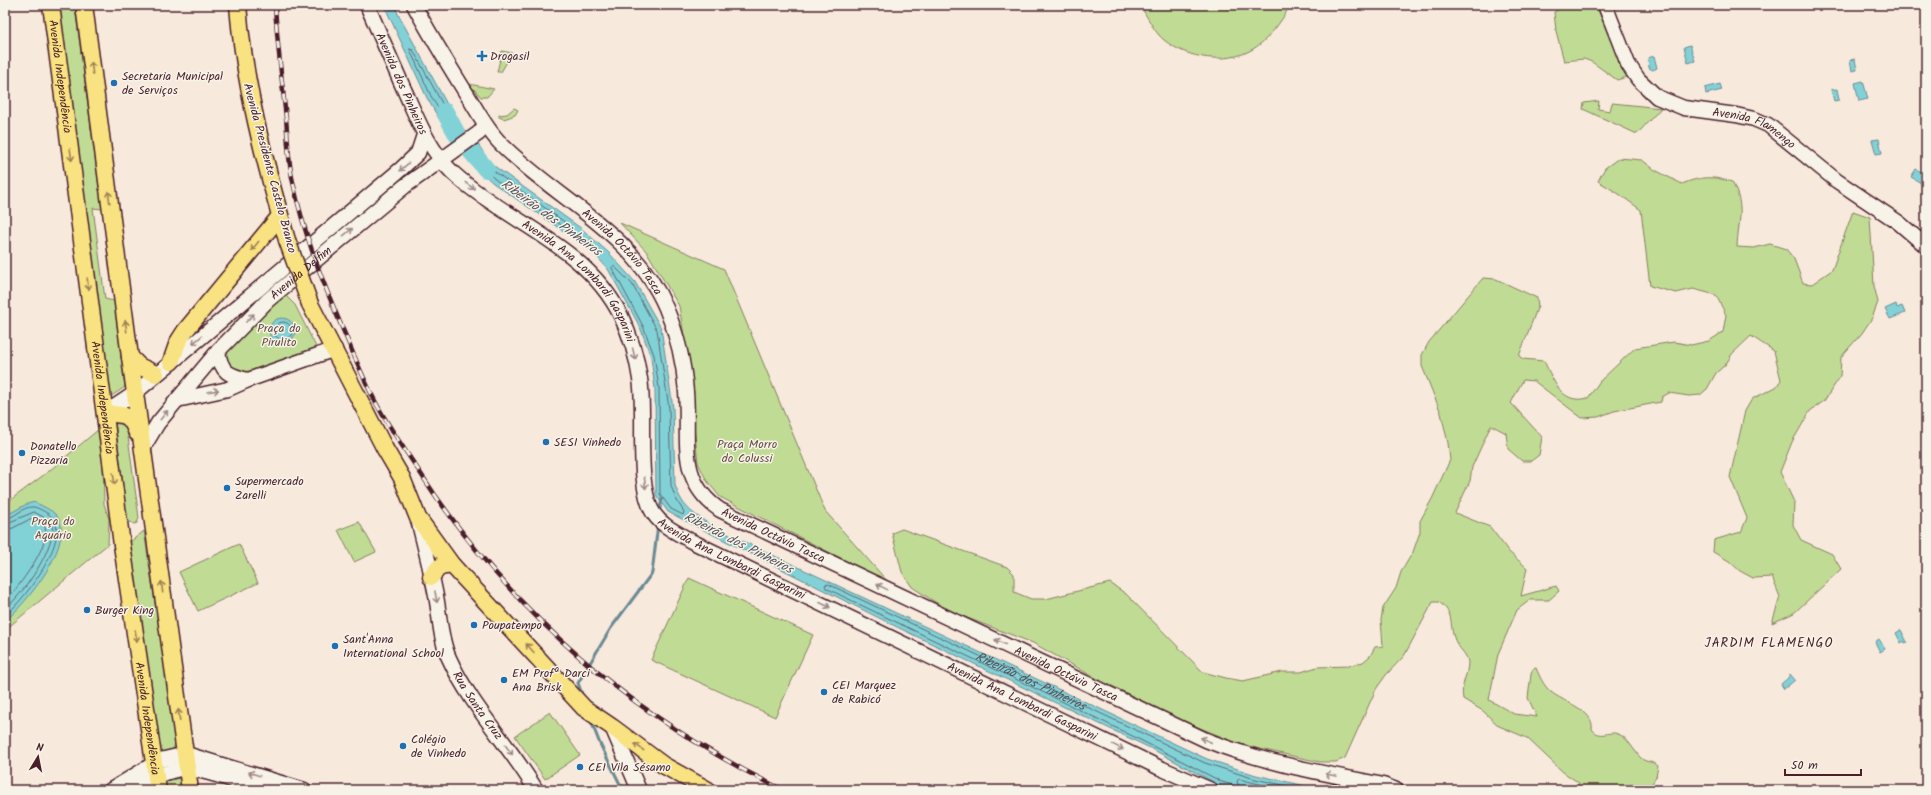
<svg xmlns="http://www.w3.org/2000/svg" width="1931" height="795" font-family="Kalam,sans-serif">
	<rect width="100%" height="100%" fill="#f8e9dd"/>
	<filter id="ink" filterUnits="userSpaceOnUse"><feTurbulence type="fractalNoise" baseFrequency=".025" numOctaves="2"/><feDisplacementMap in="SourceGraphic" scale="8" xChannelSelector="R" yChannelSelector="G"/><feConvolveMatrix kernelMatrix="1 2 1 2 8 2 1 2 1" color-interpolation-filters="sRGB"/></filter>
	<g filter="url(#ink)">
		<g fill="#c0dc94" stroke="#857e60">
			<path d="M58,5h13l1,3h3l27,201 -9,-1 12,91 9,2 11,86 -18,12z"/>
			<path d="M1140,5h149c-2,8 -7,14 -12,21 -7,9 -14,17 -24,23 -26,16 -66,10 -89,-9 -10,-8 -17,-24 -24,-35z"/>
			<path d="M1567,5h29l13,31 21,40 -13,4 -25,-18 -8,-3 -20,2 -8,-30 -2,-19z"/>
			<path d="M502,51l10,2 -11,19h-4z"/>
			<path d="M469,84l25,5 -7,8h-6z"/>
			<path d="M1599,101l-1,8 12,2 2,-8 49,5 -24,26 -54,-25 1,-6z"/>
			<path d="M514,108l4,2 -3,5 -11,4 -5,-2v-2l8,-1z"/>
			<path d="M1619,158l23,2 13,10 27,14c19,-8 32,-8 50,-2 14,26 6,38 5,65l17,1 16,-4 16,5 8,10 9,24 9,1 20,-14 21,-59 17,6 4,69 4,16 -6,16 -10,15 -21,24 -1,20 -16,24 -14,10 -18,31 -12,30 14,30 -1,23 8,15 31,14 9,15 -47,44 -22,10 8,-26 -8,-20 -19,1 -13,-7 -11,-10 -16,-9 1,-12 27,-8 6,-14 -17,-41 15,-66 7,-12 24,-12 5,-7 -7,-29 -23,-15 -19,18 -6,10 -10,9 -9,16 -7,6 -11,1 -20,-3 -7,4 -1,5 -47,9 -16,6 -16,1 -48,-37 -11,-1 -12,23 31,34 -3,18 -8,6h-9l-14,-12 -2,-16 -15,-8 -19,42 -2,14 -15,32 35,14 19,25 18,16 -6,28 35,-10 3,5 -10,9h-19l-13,10 -19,44 -9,46 25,14 23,3 -9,-19 3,-24 2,-5 3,-1c4,9 7,17 15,24 12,10 44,18 41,37 8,11 17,1 26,5 10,3 16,18 24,25 5,4 12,2 16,7l-2,11 -8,13h-70l1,-7 -16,-11 -36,-34 -28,-12 -16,-15 -20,-12c-3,-15 5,-23 5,-37 -1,-8 -10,-14 -13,-22 -7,-17 1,-25 -16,-38h-6l-29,54 -18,19 -10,14 -31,69 -9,4h-16l-78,-17 -64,-26 -84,-42 -61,-34 -84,-32 -37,-24 -10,-15 -10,-39 10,-4 105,38 7,7v18l17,7h15l64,-16 16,11 77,78 23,6 17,3 39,-9h19l16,-5 32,-1 14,-4 7,-6 5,-9 8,-1 -2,-26 2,-12 13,-20 5,-16 12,-20 7,-20v-11l12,-22 18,-39 -2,-17 -7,-30 -19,-47v-11l7,-13 54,-64 13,1 41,19 1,8 -19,50 4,3 21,2c10,20 17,44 44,37l12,-17 35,-33 39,-6 17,3 18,-4 14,-9 3,-17 -10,-20 -23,-6 -17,4 -26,-7 -9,-76 -22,-16 -21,-13 7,-13z"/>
			<path d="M620,223l104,46 101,242 63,71 -168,-85 -13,-16 -9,-18 -14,-128 -5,-29 -32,-54z"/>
			<path d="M286,296l9,9 23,46 -64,20 -15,1 -15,-7 1,-14 46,-45z"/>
			<path d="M115,420l11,2 13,96 -2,5 -3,1 -7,-4z"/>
			<path d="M99,429l4,31 1,44 5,15 -1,25 -103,86v-126l44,-33z"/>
			<path d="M359,522l17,30 -22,10 -16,-32z"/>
			<path d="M144,531l32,209 -3,10 -16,3 -31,-208z"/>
			<path d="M239,544l19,39 -60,28 -19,-39z"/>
			<path d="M689,578l124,57 -38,82 -124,-57z"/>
			<path d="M550,712l30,43 -35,24 -30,-43z"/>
			<path d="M180,778l1,12h-19l4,-9z"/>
		</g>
		<g fill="#81d2d7" stroke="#6b8a92">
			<path d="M384,5h11l3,9 63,116 -12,6 -22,-38z"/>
			<path d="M1690,45l5,16 -7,2 -4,-16z"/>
			<path d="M1654,56l3,12 -4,2 -4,-2 -1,-10z"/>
			<path d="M1855,59l2,11 -5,1 -2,-11z"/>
			<path d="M1863,81l5,18 -9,2 -4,-18z"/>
			<path d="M1720,84l2,6 -16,4 -1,-6z"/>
			<path d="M1837,89l2,11 -5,1 -3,-11z"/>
			<path d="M1879,139l3,14 -6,1 -4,-14z"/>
			<path d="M478,144l12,19 92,66 27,24 26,29 26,46 12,80 2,77c8,25 20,29 40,43l492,231 49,16 68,15h-85l-18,-4 -71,-38 -251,-120 -231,-116 -12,-17 -1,-106 -4,-32 -11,-30 -32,-58 -17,-19 -98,-67 -29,-27z"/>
			<path d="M1916,169l10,6v11l-15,-9z"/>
			<path d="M1896,304l1,4 5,-2 3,7 -15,6 -5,-10z"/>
			<circle cx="282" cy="331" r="13"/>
			<path d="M35,502c6,4 16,7 21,13 22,26 -31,90 -51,106v-105l22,-12z"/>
			<path d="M1901,630l6,12 -2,1 -1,-2 -3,2 -5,-10z"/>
			<path d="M1879,639l6,10 -5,3 -5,-10z"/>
			<path d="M1790,674l5,6 -11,9 -3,-5 7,-6z"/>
		</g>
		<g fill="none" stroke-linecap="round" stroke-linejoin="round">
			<g stroke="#606770" stroke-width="1">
				<path d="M410,49l3,1 42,77 -2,3 -3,-1 -19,-33z"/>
				<path d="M476,152l11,14 83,60v2l-3,1 -71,-49 -24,-22z"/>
				<path d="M614,266l18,18 25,46 12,78 2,78 5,13 8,13 -1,3 -12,-6 -11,-15 -1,-106 -5,-33 -11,-29 -31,-58z"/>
				<circle cx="283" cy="331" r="9"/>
				<path d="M5,519c10,-1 18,-13 28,-12 4,0 10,4 14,6 32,18 -24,88 -42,103"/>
				<path d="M5,524l29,-12 15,8c3,5 5,10 3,15 -5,24 -29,59 -47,74"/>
				<path d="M5,530l8,-2 19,-10 12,6c10,19 -27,64 -39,78"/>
				<path id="s1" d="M1235,790l-2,-5 -11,-3c-130,-69 -264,-129 -396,-194l-1,-3 3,-1 377,179 50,16 51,11"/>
				<path d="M1240,790l-3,-9 2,-2 44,11"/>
			</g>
			<g stroke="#6b8a92" stroke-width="3">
				<path d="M659,513l3,-14"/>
				<path d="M583,697l-5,-14 33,-55 41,-55 6,-49"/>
				<path d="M591,721l9,23 23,46"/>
			</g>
			<path stroke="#81d2d7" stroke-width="18" d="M445,112l13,24 28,33"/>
			<defs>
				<g id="secondary">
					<path id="s2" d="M367,5c12,27 24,55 36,82 14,31 25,62 50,86 55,50 133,72 168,143 9,19 16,42 19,63 6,35 -5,108 14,135 9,13 24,19 37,27l467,226 53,23"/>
					<path id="s3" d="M414,5c16,30 34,59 52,88 11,17 20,36 35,51 56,56 132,87 165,164 11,26 18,55 20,84 4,46 -10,88 34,118l486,230c57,23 117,33 177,45l13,5"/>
					<path id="s4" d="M1605,5l23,59 10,15 19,18 27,11 52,7 18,4 14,6 69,56 61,41 28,24"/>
					<path d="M218,351c3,22 11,24 30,29"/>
					<path d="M177,400l51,-11 20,-9 87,-31"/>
					<path d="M105,413l30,-20 266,-224 17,-16 6,-18"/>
					<path id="s5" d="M143,448l15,-25 19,-23 41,-49 50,-51 137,-114 74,-53 6,-8"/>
					<path id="s6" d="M418,519c6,25 13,51 18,77 4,20 4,43 13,62 21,47 61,88 87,132"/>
					<path d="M612,727l27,63"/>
					<path d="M111,790l49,-30 26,-6 118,36"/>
					<path d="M135,790c15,-10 34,-22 52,-21 19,0 55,15 75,21"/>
				</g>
				<g id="primary">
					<path id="s7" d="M51,5l71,540 36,245"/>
					<path d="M84,5l46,352 60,433"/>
					<path d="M238,5c6,80 27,158 49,235"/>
					<path d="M310,304l75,145 17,29 16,40 34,47 132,143 28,19 51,38 45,25"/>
					<path d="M130,357l9,9 17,8"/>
					<path d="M171,362l7,-20 7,-11 95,-115"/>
					<path d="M105,413c21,3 24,-1 32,20"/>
					<path d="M431,577l8,-10 13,-2"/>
				</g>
			</defs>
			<use href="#secondary" stroke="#4a1f2b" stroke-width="17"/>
			<use href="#primary" stroke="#4a1f2b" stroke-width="19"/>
			<use href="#secondary" stroke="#f7f3e8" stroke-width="14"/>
			<use href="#primary" stroke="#f8e281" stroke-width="16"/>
			<defs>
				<path id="rail" d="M275,5c2,38 7,75 11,113 2,21 2,44 7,64 11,53 30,101 51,150 9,21 18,43 28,63 13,27 31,52 47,76 92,142 212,245 364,319"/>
			</defs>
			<use href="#rail" stroke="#4a1f2b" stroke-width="4.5"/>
			<use href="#rail" stroke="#f7f3e8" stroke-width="3" stroke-dasharray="9" stroke-linecap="butt"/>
			<defs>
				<path id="primary-bridge" d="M287,240l23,64"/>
			</defs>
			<use href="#primary-bridge" stroke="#4a1f2b" stroke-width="19" stroke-linecap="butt"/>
			<use href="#primary-bridge" stroke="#f8e281" stroke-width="16"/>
		</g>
		<defs><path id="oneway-shaft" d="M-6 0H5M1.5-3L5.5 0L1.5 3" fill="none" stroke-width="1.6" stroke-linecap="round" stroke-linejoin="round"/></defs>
		<g stroke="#a18056">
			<use href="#oneway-shaft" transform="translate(92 68) rotate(-97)"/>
			<use href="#oneway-shaft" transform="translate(71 155) rotate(82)"/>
			<use href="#oneway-shaft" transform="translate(109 197) rotate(-97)"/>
			<use href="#oneway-shaft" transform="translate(255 246) rotate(129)"/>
			<use href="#oneway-shaft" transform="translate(88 284) rotate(82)"/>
			<use href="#oneway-shaft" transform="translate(126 326) rotate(-97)"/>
			<use href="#oneway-shaft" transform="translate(114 479) rotate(82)"/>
			<use href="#oneway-shaft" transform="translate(162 587) rotate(-97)"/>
			<use href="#oneway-shaft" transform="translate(136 636) rotate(82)"/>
			<use href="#oneway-shaft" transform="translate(530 648) rotate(-132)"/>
			<use href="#oneway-shaft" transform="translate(179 715) rotate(-98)"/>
			<use href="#oneway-shaft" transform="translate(639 747) rotate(-143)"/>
		</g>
		<g stroke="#a0898a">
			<use href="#oneway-shaft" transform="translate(404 167) rotate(139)"/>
			<use href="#oneway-shaft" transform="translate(470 186) rotate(37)"/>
			<use href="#oneway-shaft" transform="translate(348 232) rotate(-39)"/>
			<use href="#oneway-shaft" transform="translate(250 318) rotate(-45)"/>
			<use href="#oneway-shaft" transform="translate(197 340) rotate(140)"/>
			<use href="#oneway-shaft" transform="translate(634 354) rotate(76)"/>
			<use href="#oneway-shaft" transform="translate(213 391) rotate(-10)"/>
			<use href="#oneway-shaft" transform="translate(164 415) rotate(-51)"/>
			<use href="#oneway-shaft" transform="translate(645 483) rotate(84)"/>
			<use href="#oneway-shaft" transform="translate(882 587) rotate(-154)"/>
			<use href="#oneway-shaft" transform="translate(436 597) rotate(79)"/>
			<use href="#oneway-shaft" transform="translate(825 605) rotate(27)"/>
			<use href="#oneway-shaft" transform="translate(1000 642) rotate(-155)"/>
			<use href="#oneway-shaft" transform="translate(1206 740) rotate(-156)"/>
			<use href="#oneway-shaft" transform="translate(1118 747) rotate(26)"/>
			<use href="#oneway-shaft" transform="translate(509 750) rotate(53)"/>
			<use href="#oneway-shaft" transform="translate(254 774) rotate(-163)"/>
			<use href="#oneway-shaft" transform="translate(1331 775) rotate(-168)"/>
		</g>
	</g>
	<g fill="#1f6fb2" stroke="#f7f3e8" stroke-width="1.5">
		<path d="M480 50h4v4h4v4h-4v4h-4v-4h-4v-4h4z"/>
		<circle cx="114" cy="83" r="4"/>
		<circle cx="546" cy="442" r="4"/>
		<circle cx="22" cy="453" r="4"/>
		<circle cx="227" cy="488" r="4"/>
		<circle cx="87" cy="610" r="4"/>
		<circle cx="474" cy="625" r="4"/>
		<circle cx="335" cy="646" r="4"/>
		<circle cx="504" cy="680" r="4"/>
		<circle cx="824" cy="692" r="4"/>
		<circle cx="403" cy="746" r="4"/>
		<circle cx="580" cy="767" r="4"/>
	</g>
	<g text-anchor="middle" stroke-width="3" stroke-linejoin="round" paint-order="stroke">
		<g font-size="12" fill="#4a1f2b" stroke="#f7f3e8" text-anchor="start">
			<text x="490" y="60">Drogasil</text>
			<text x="122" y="80">Secretaria Municipal<tspan x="122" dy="14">de Serviços</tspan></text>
			<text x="554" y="446">SESI Vinhedo</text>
			<text x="30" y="450">Donatello<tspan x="30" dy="14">Pizzaria</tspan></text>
			<text x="235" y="485">Supermercado<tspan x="235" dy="14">Zarelli</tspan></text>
			<text x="95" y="614">Burger King</text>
			<text x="482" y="629">Poupatempo</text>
			<text x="343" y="643">Sant'Anna<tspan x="343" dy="14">International School</tspan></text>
			<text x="512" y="677">EM Profª Darci<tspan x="512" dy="14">Ana Brisk</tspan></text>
			<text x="832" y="689">CEI Marquez<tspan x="832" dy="14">de Rabicó</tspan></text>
			<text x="411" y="743">Colégio<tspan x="411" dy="14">de Vinhedo</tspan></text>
			<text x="588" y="771">CEI Vila Sésamo</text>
		</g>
		<g font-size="12" fill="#4a1f2b" stroke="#f7f3e8">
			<text dy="4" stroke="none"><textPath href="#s7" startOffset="72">Avenida Independência</textPath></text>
			<text dy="4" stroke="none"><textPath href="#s2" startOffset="86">Avenida dos Pinheiros</textPath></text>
			<text dy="4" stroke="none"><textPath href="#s4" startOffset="211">Avenida Flamengo</textPath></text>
			<text transform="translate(270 168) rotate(75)" y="4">Avenida Presidente Castelo Branco</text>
			<text dy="4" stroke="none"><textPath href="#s3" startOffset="327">Avenida Octávio Tasca</textPath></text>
			<text dy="4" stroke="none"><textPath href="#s5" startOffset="237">Avenida Delfim</textPath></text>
			<text dy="4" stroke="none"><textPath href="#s2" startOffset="358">Avenida Ana Lombardi Gasparini</textPath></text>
			<text dy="4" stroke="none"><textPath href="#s7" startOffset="396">Avenida Independência</textPath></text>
			<text dy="4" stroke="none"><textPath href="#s3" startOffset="674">Avenida Octávio Tasca</textPath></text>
			<text dy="4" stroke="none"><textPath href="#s2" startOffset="706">Avenida Ana Lombardi Gasparini</textPath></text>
			<text dy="4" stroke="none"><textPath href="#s3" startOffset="998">Avenida Octávio Tasca</textPath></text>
			<text dy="4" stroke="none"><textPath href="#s2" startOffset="1030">Avenida Ana Lombardi Gasparini</textPath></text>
			<text dy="4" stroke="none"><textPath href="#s6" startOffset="198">Rua Santa Cruz</textPath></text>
			<text dy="4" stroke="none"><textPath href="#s7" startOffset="720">Avenida Independência</textPath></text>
		</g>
		<g font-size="12" fill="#684e45" stroke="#f7f3e8">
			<text x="279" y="332">Praça do<tspan x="279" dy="14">Pirulito</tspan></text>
			<text x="747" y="448">Praça Morro<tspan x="747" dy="14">do Colussi</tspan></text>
			<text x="53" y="525">Praça do<tspan x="53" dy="14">Aquário</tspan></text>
		</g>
		<g font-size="13" font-style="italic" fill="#5a555f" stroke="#f7f3e8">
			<text transform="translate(552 217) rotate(36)" y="5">Ribeirão dos Pinheiros</text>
			<text transform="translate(739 542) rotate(27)" y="5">Ribeirão dos Pinheiros</text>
			<text dy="5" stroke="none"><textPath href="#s1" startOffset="689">Ribeirão dos Pinheiros</textPath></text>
		</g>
		<g font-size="13" letter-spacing="1" fill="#4a1f2b" stroke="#f7f3e8">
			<text x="1769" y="647">JARDIM FLAMENGO</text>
		</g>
	</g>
	<rect width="1931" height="795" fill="none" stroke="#f7f3e8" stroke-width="20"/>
	<rect x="10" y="10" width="1911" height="775" fill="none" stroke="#4a1f2b" stroke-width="1.5" filter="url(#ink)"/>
	<g transform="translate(38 757) rotate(10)" stroke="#f7f3e8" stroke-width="3" paint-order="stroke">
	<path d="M0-3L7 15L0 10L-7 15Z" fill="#4a1f2b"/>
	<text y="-6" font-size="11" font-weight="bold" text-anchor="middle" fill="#4a1f2b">N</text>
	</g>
	<path d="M1785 769v6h76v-6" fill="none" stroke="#4a1f2b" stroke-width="2"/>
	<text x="1791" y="769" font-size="12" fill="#4a1f2b" stroke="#f7f3e8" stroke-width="3" paint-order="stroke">50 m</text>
</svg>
